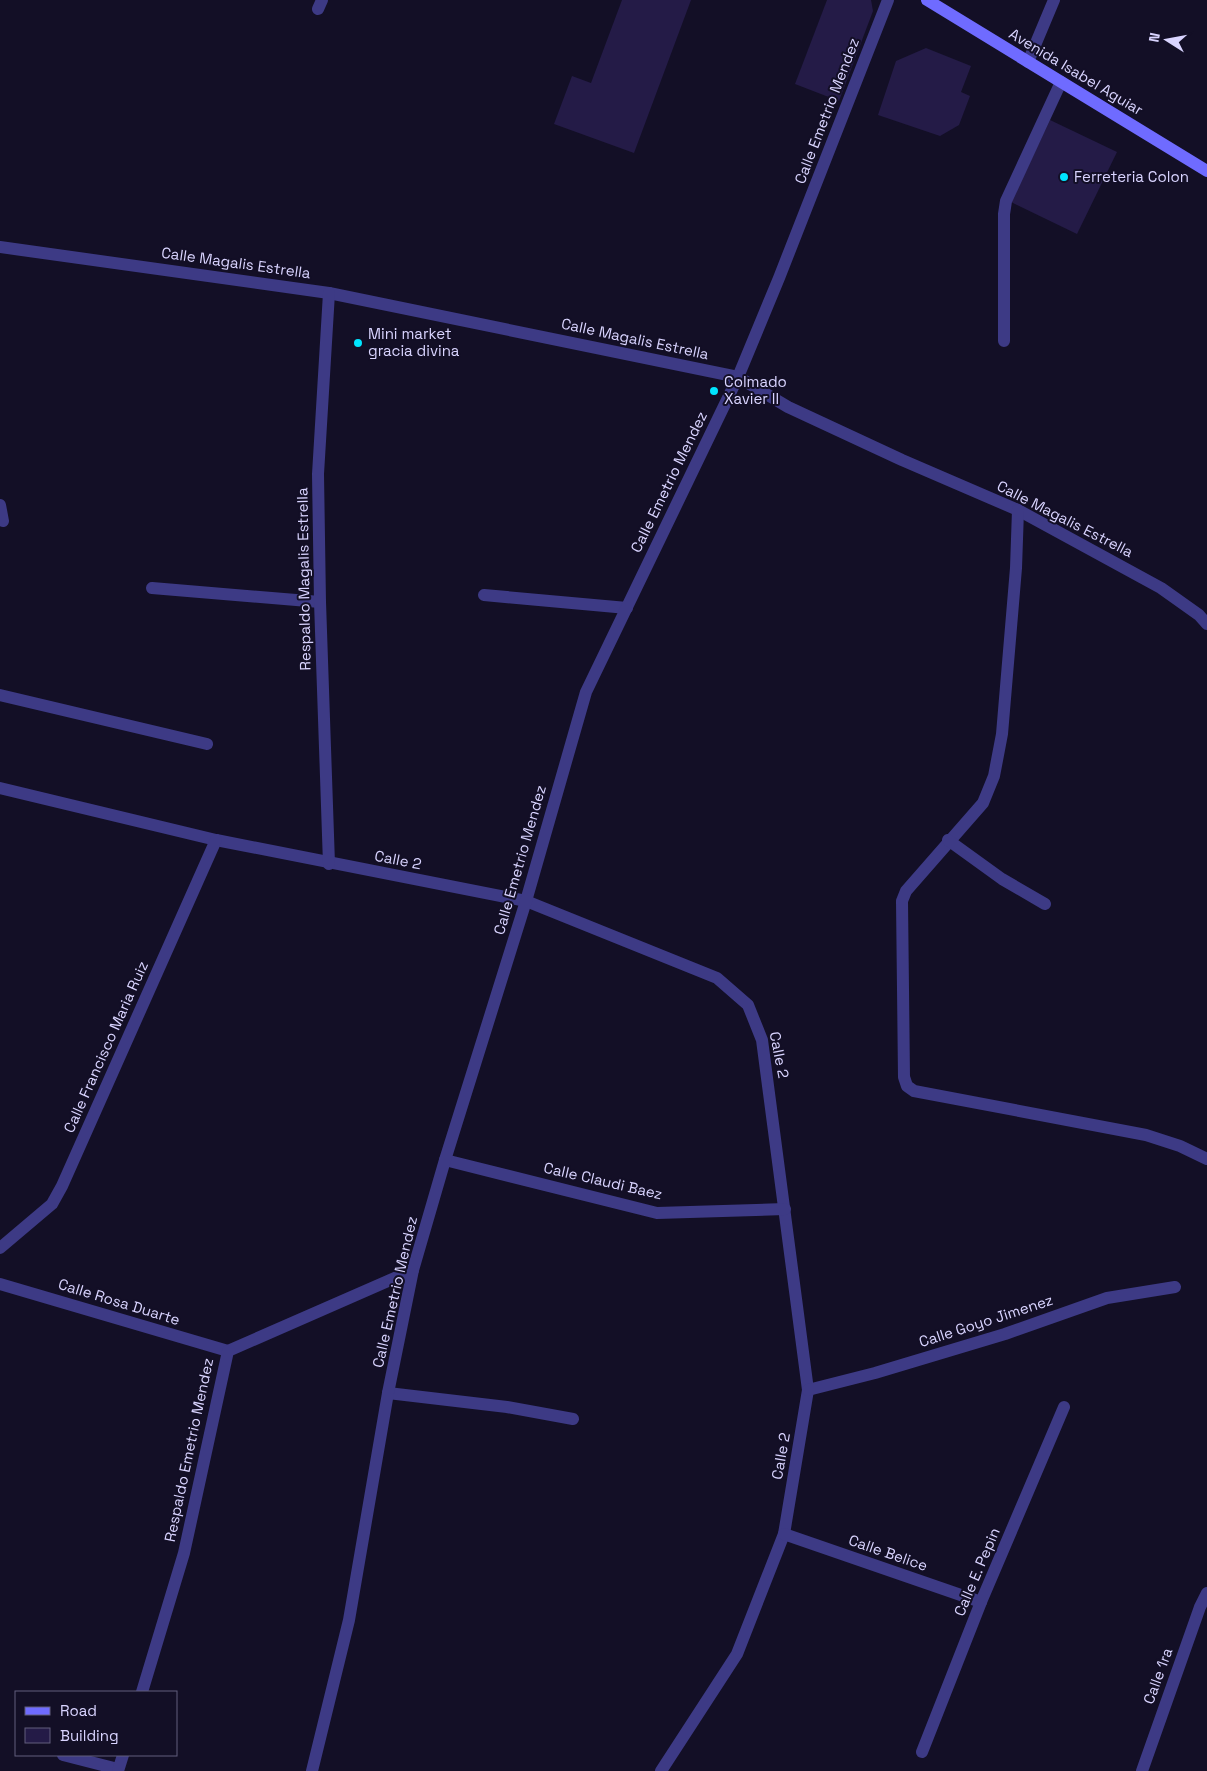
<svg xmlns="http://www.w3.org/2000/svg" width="1207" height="1771" font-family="'Space Grotesk',sans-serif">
	<rect width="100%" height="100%" fill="#130f26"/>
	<g fill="#241b47">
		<path d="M622,0h69l-57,153 -80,-29 18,-48 19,7z"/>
		<path d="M827,0h44l2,11 -34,90 -44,-17z"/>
		<path d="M926,48l45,18 -10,26 9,4 -11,29 -19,11 -62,-21 18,-54z"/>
		<path d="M1050,120l67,32 -40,82 -66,-32z"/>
	</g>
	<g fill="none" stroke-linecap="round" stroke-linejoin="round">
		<g stroke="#3d3a85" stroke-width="12">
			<path d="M318,9l4,-9"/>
			<path d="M1004,341v-127l2,-13 55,-119"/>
			<path d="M0,695l207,49"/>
		</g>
		<g stroke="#3d3a85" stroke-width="12">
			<path d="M1028,62l26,-62"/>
			<path d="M0,247l329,46 409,84 50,30 114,53 116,50 143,78 38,27 8,9"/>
			<path d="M0,505l3,16"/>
			<path d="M1018,510l-2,58 -14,166 -8,42 -11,27 -77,88 -4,10 2,176 3,9 7,5 232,44 34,11 27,13"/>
			<path d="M152,588l168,14"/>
			<path d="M484,595l143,13"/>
			<path d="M0,788l216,52 310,61 191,77 31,27 14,35 46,350 -24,144 -47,120 -76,117"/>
			<path d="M948,840l54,39 43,25"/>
			<path d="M329,864l-9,-262 -2,-128 11,-181"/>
			<path d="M445,1160l212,53 128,-4"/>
			<path d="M0,1248l52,-44 10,-18 154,-346"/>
			<path d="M0,1284l228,67"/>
			<path d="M808,1390l67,-17 130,-39 102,-36 68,-11"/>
			<path d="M388,1393l119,14 66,12"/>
			<path d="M784,1534l197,68"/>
			<path d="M142,1692l42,-139 44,-202 185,-81"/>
			<path d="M922,1752l59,-150 83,-195"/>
			<path d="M63,1755l55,14"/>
			<path d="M118,1771l5,-16"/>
			<path d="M312,1771l37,-151 39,-227 25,-123 32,-110 81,-259 60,-209 152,-315 41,-99 109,-278"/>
			<path d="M1142,1771l58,-164 7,-14"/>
		</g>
		<path stroke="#6f6bff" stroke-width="12" d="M927,0l280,171"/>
	</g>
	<g fill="#00e5ff" stroke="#130f26" stroke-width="2">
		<circle cx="1064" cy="177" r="5"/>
		<circle cx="358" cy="343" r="5"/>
		<circle cx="714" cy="391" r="5"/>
	</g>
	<g text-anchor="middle" stroke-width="4" stroke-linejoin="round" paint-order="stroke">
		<g font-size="15" fill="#d9d4ff" stroke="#130f26">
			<text transform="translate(1076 72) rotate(31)" y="5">Avenida Isabel Aguiar</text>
			<text transform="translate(827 111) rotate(-69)" y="5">Calle Emetrio Mendez</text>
			<text transform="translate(236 263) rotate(8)" y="5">Calle Magalis Estrella</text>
			<text transform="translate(635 339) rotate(12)" y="5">Calle Magalis Estrella</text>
			<text transform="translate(669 482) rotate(-64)" y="5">Calle Emetrio Mendez</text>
			<text transform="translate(1065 519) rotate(27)" y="5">Calle Magalis Estrella</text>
			<text transform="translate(304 579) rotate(-91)" y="5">Respaldo Magalis Estrella</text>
			<text transform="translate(398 860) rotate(11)" y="5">Calle 2</text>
			<text transform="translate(520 860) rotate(-74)" y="5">Calle Emetrio Mendez</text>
			<text transform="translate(106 1047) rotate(-66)" y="5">Calle Francisco Maria Ruiz</text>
			<text transform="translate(779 1055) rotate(79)" y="5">Calle 2</text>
			<text transform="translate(603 1181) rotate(13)" y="5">Calle Claudi Baez</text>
			<text transform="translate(395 1292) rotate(-77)" y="5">Calle Emetrio Mendez</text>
			<text transform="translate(119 1302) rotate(17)" y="5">Calle Rosa Duarte</text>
			<text transform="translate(986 1321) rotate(-18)" y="5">Calle Goyo Jimenez</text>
			<text transform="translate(189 1450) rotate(-78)" y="5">Respaldo Emetrio Mendez</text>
			<text transform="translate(781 1456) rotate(-80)" y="5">Calle 2</text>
			<text transform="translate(888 1553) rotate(19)" y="5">Calle Belice</text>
			<text transform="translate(977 1572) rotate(-67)" y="5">Calle E. Pepin</text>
			<text transform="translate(1158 1676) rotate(-70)" y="5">Calle 1ra</text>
		</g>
		<g font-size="15" fill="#d9d4ff" stroke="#130f26" text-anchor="start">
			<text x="1074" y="182">Ferreteria Colon</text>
			<text x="368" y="339">Mini market<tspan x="368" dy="17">gracia divina</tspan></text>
			<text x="724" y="387">Colmado<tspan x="724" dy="17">Xavier II</tspan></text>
		</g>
	</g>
	<rect x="15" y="1691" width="162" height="65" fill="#130f26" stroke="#625e7d"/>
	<rect x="25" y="1707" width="25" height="8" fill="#6f6bff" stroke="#625e7d"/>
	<text x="60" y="1716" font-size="15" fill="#d9d4ff">Road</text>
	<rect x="25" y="1728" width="25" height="15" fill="#241b47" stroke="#625e7d"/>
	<text x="60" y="1741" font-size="15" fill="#d9d4ff">Building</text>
	<g transform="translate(1167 40) rotate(281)" stroke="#130f26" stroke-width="4" paint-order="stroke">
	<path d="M0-4L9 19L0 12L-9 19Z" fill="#d9d4ff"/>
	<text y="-8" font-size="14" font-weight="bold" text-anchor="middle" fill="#d9d4ff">N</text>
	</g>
</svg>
